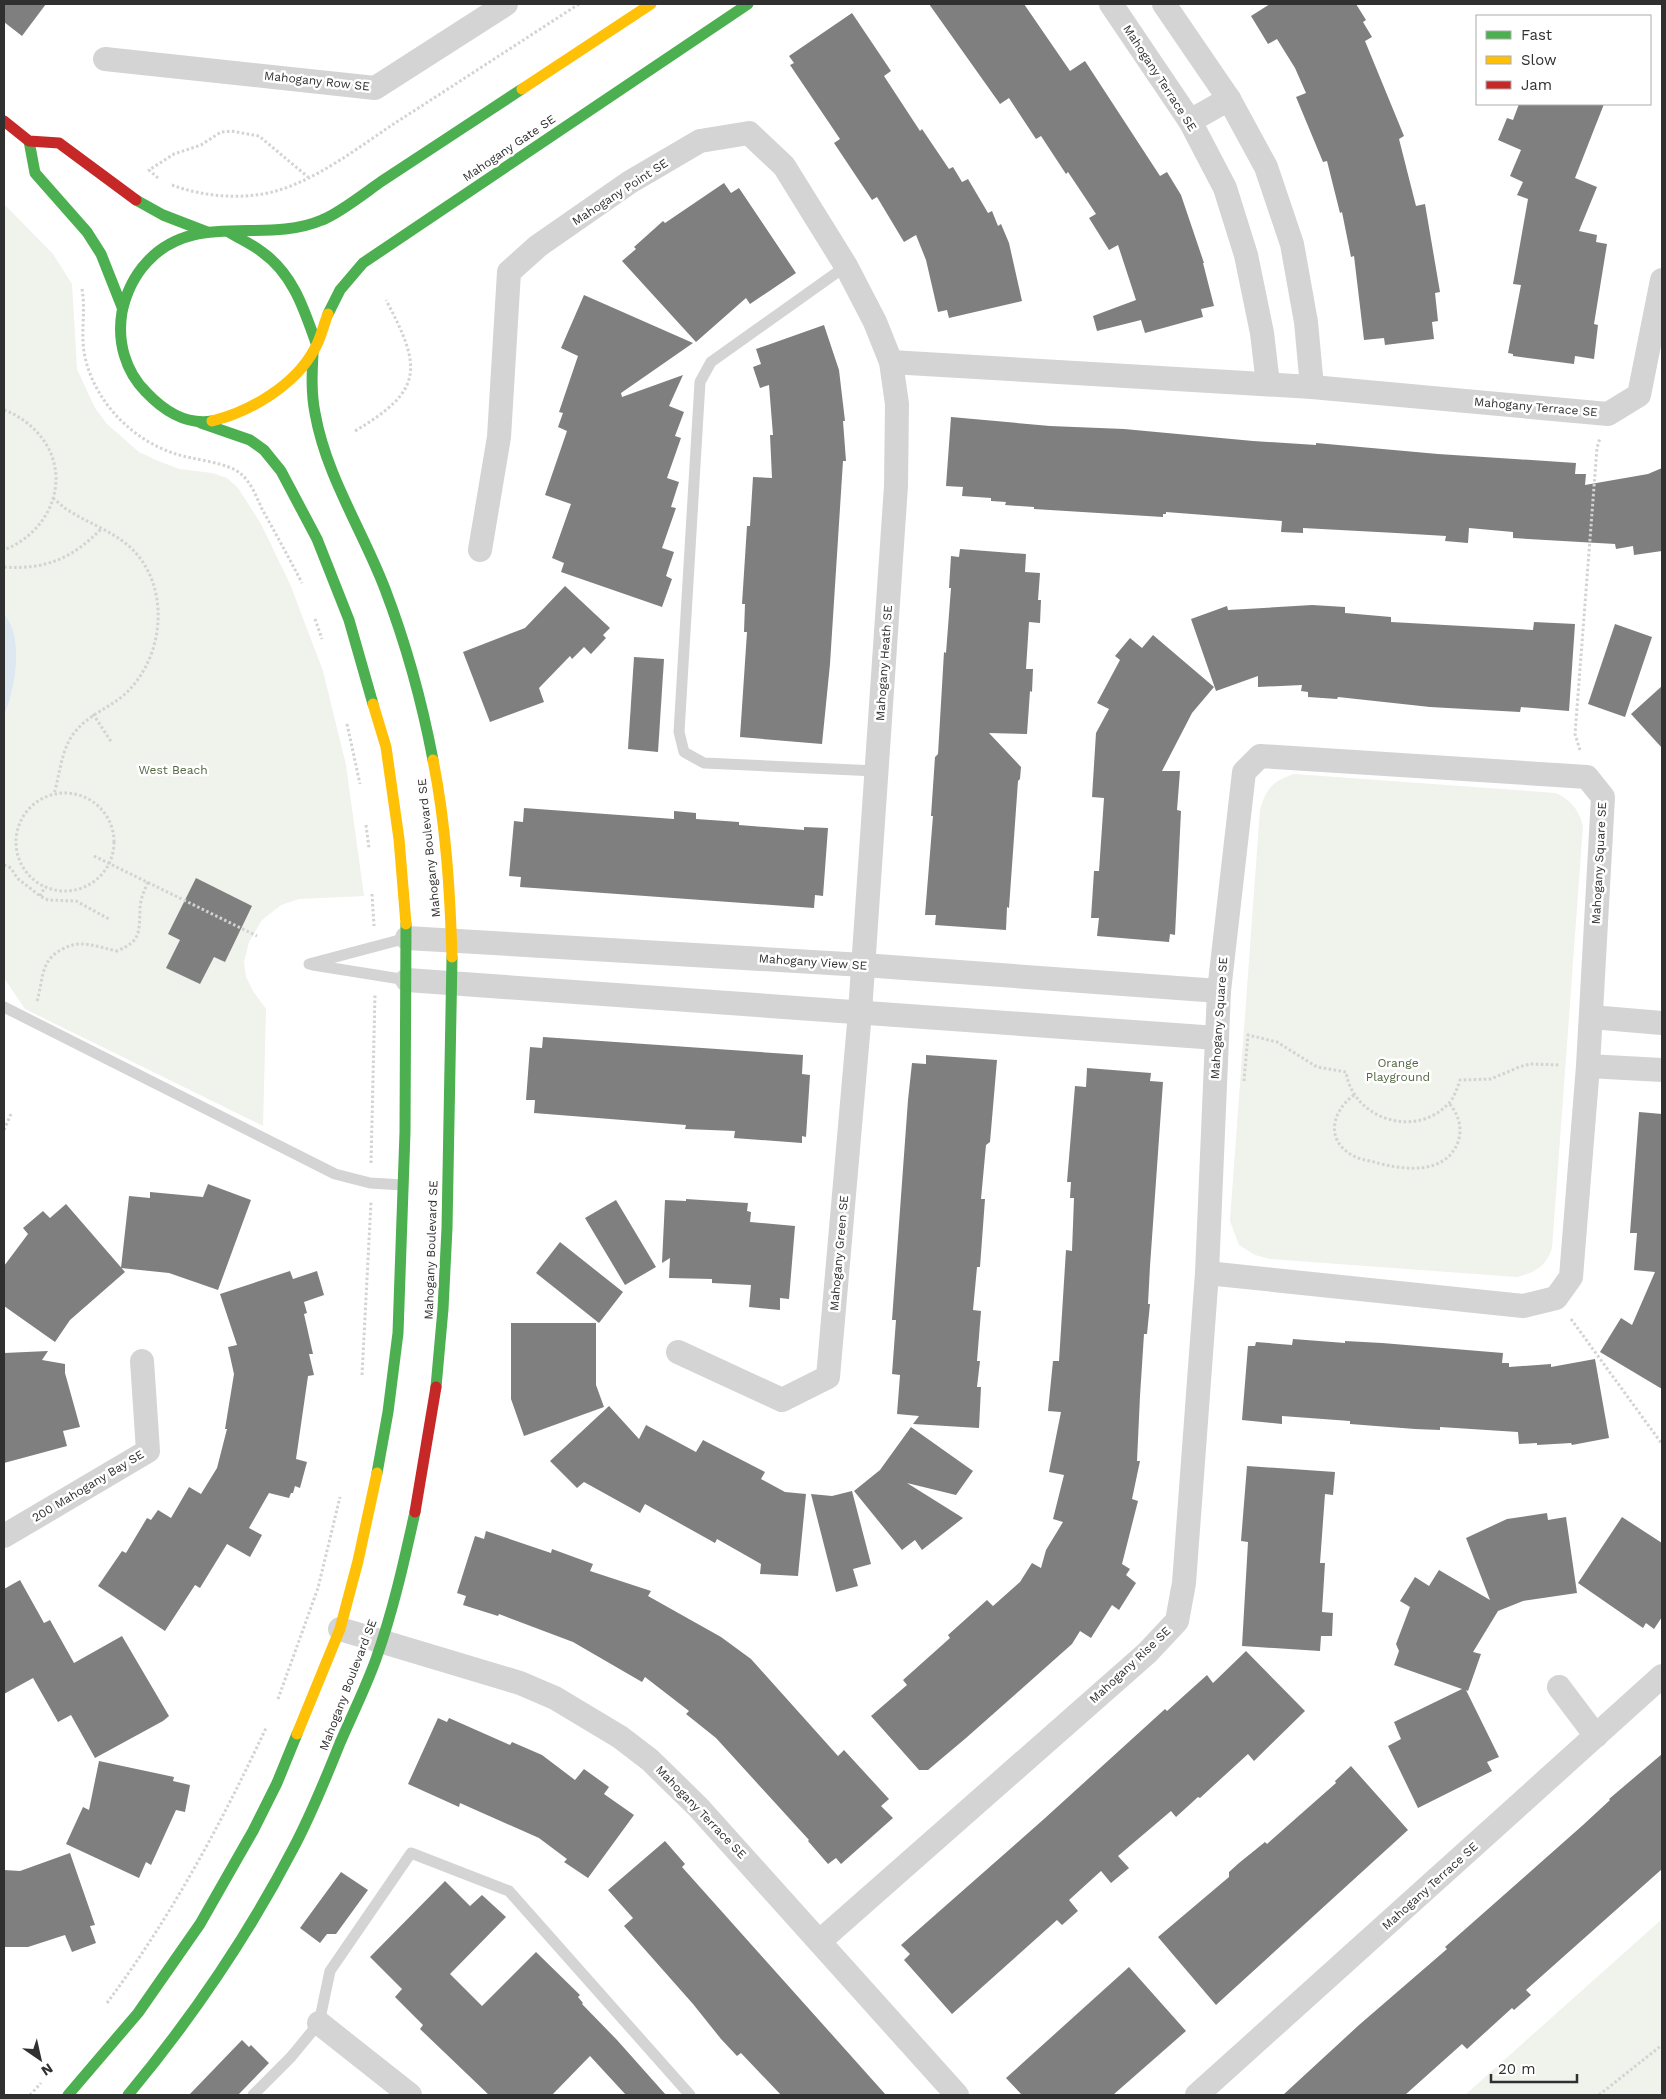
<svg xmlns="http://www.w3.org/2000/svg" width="1666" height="2099" font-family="'Work Sans',sans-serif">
	<rect width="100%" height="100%" fill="#fff"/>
	<g fill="#f0f2ec">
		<path d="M4,204l49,50 19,30 5,85 18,39 12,16 32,28 17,8 23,9 33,4 15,5 11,10 23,36 29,60 33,87 23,94 18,131 -65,3 -18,6 -19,15 -13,22 -5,20 2,15 7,14 13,18 -3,117 -238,-117 -21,-31v-261c11,-27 21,-80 0,-103z"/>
		<path d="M1294,774l262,19c16,8 22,16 27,33l-31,422c-6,19 -17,24 -35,29l-247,-18 -15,-4 -16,-10 -9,-24 30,-411c6,-22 13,-29 34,-36z"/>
		<path d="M1662,1919v176h-197z"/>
	</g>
	<path fill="#dde8f0" d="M4,614c21,23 11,76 0,102z"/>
	<g fill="#7f7f7f">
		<path d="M4,4h42l-24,32 -18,-14z"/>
		<path d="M929,4h95l46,67 15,-10 75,115 7,-4 14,23 23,68h-1l11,43 -13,3 2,8 -58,16 -4,-13 -44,11 -4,-15 43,-16 -18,-55 -9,5 -20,-32 7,-4 -28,-42 -2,2 -25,-38 -5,3 -27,-41 -9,6z"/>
		<path d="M1270,4h86l10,16 -3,2 9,15 -7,4 39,95 -5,3 17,67 9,-2 15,88 -5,1 3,28 -6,1 2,17 -49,6 -1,-7 -20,2 -10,-84 -3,1 -9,-45 -2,1 -13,-52 -4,1 -27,-65 10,-4 -11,-25 -18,-29 -9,5 -17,-28z"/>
		<path d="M852,13l39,58 -7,5 36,55 2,-2 27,40 4,-2 9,15 6,-3 20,34 4,-2 6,15 3,-2 8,19 13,58 -73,17 -2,-8 -9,2 -12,-52 -10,-25 -12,7 -27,-45 -5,3 -38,-57 6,-4 -50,-74 4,-2 -5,-7z"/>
		<path d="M1519,104h85l-29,74 22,9 -18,44 18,4 -1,7 11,2 -13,80 4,1 -4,34 -19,-3 -1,8 -61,-8v-2l-5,-1 13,-68 -8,-1 15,-85 -11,-4 6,-13 -13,-6 11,-26 -23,-10 9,-22 6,2z"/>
		<path d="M724,183l7,10 8,-5 57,85 -46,31 -4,-6 -50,44 -74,-81 14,-12 -2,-2 29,-26 2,2z"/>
		<path d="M584,295l109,48 -72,50 1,4 61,-22 -14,31 15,6 -9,24 6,2 -14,40 12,4 -8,25 5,1 -14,40 12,4 -8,24 6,3 -10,28 -101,-35 3,-9 -12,-5 19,-54 -26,-9 22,-64 -9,-4 5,-14 -4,-1 19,-56 -17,-8z"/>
		<path d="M824,325l15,45 6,51h-2l3,40h-3l-13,203 -8,80 -82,-7 7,-105h-3l1,-28h-3l5,-78h3l3,-49 19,1 -2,-43h3l-4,-50 -9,3 -7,-21 8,-3 -5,-15z"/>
		<path d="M951,417l99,9 74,3 129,12 63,4v-2l122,11 138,9 -1,11h11l-1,11 63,-11 14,-6v83l-28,4 -1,-9 -17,3 -1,-5 -102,-6v-6l-44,-4 -1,15 -23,-2 1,-5 -50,-3 -93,-5v5l-22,-1 1,-11 -116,-9v2h-3v3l-129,-8v-2l-29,-2 1,-3 -15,-1v-3l-29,-2 1,-9 -17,-1z"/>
		<path d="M960,549l66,5 -1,18 15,1 -2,27h3l-1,23 -11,-1 -3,47h7l-1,23 -2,-1 -3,43 -38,-1 32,34 -1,12 -2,2 -9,127 -2,-1 -1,23 -71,-5 1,-10h-11l8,-99h-2l4,-59 3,-3 6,-102 2,1 5,-65h-2l2,-32 8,1z"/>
		<path d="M565,586l45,42 -7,7 3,3 -15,16 -7,-7 -12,12 -2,-3 -31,32 5,14 -54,20 -27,-70 62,-24z"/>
		<path d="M1312,605l33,2v6l46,4v5l142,8 1,-8 41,2 -6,87 -48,-4 -1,5 -90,-5 -92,-10 -1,2 -29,-2v-5l-7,-1 1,-6 -44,2v-11l-42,15 -25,-72 36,-13 1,4z"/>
		<path d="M1615,624l37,13 -27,80 -37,-13z"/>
		<path d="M1153,635l61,52 -22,26 -30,58h18l-3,39 4,1 -6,124 -5,-1 -1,8 -72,-6 2,-18h-8l3,-47h5l5,-73 -12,-1 4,-64 13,-24 -12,-6 23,-43 -5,-4 15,-18 12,10z"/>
		<path d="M634,657l30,2 -6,93 -30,-3z"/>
		<path d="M1662,686v62l-31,-34z"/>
		<path d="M524,808l150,11v-8l22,2v6l43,3v3l65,5v-3l24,1 -5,68 -8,-1 -1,13 -294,-21 1,-10 -12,-1 5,-55 9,1z"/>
		<path d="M196,878l56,28 -27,56 -11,-5 -14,27 -34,-16 14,-28 -12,-6z"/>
		<path d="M543,1037l260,18 -1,19 8,1 -4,62 -4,-1v7l-68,-5 1,-7 -50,-2 1,-4 -152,-12 1,-13h-9l4,-53 12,1z"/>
		<path d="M926,1055l71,5 -7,82 -4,3 -5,54h4l-5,68h-3l-4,43 8,1 -4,50h3l-3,26h4l-2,41 -66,-4 6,-8 -22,-2 3,-39 -8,-1 4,-54h-4l16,-220 4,-37 14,1z"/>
		<path d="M1087,1068l64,5 -1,8 13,1 -13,184 -2,38h2l-3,30h-3l-4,62 -3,65h3l-8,38 6,2 -16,63 8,5 -4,6 10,8 -17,27 -7,-5 -21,33 -11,-7 -8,13 -106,94 -38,32h-9l-48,-54 36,-31 -4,-5 47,-42 -2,-3 39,-35 6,6 27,-24 12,-19 9,5 5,-18 17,-28 -10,-3 11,-44 -15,-3 12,-60 -13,-1 5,-50h6l7,-111 6,1 2,-53h-4l1,-16h-4l8,-96 11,1z"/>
		<path d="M1639,1112l23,2v275l-62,-37 21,-34 11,7 23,-53 -21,-2 3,-37h-7z"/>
		<path d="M208,1184l43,16 -33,90 -49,-17 -48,-5 8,-72 21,2v-6l53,5z"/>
		<path d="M686,1199l62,4 -1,8 4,1 -1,10 45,4 -6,73 -9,-1v12l-31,-3 2,-22 -39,-2v-4l-43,-1 1,-20 -8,5 3,-63 21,1z"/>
		<path d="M616,1200l40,67 -31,18 -40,-67z"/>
		<path d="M66,1204l59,68 -55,48 -15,22 -51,-36v-40l24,-32 -5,-6 20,-17 7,7z"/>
		<path d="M560,1242l63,50 -24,31 -63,-50z"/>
		<path d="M290,1271l3,8 24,-8 7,24 -20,7 3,11 -3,1 9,40h-4l5,21 -6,1 -12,83 11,3 -7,26 -5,-2 -2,7h-2l-2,5 -20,-5 -20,35 13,7 -12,22 -23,-13 -27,44 -5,-3 -30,46 -67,-45 24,-35 4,2 21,-35 4,2 7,-10 13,8 18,-31 12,7 16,-26 10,-39h-2l9,-55 -6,-27 9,-2 -17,-51z"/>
		<path d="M511,1323h85v62l8,22 -80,29 -13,-37z"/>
		<path d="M1293,1339l52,4v-2l37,2 121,10 -1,10h7v4l42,-3v3l44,-8 14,79 -37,7 -1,-2 -34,2v-2l-18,1 -1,-12 -78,-5v3l-25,-1 -65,-5v-3l-68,-5v8l-40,-4 6,-74h7l1,-4 36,3z"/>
		<path d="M48,1351l-6,9 23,4v9l15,54 -17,4 4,15 -63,17v-110z"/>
		<path d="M609,1406l30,33 7,-14 50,27 7,-12 62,32 -4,7 24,13 21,2 -8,82 -38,-2 1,-10 -44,-25 -2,4 -70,-39 -5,9 -56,-31 -7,6 -27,-27z"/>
		<path d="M911,1427l62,44 -17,24 -49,-12 56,35 -41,32 -7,-10 -13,10 -48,-59 26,-21z"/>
		<path d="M1247,1466l88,6 -2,23 -8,-1 -5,69h5l-3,49 11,1 -1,23h-11l-1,15 -78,-5 6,-104 -7,-1z"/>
		<path d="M852,1491l19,73 -18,5 5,17 -22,6 -25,-98 21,2z"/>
		<path d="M1547,1513l1,7 18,-3 11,76 -54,8 -25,10 -25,41 8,2 -13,37 -2,-1 33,67 -12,5 5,9 -74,37 -30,-62 13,-7 -7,-17 68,-33 -68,-24 5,-14 -3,-7 14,-37 -10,-6 15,-24 14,9 10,-16 51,30 -24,-62 41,-19z"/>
		<path d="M1622,1517l40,26v74l-8,12 -8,-6 -3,5 -65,-45z"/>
		<path d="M486,1531l65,22 1,-4 41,15 -3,7 61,20 -3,5 73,41 30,22 87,97 6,-6 45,49 -8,7 12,12 -52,46 -5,-6 -8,6 -20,-23 1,-1 -93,-102 -30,-24 3,-3 -44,-34 -3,5 -69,-40 -74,-28 -1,2 -35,-11 3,-9 -9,-3 18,-57 9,3z"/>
		<path d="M20,1580l24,43 6,-3 24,43 48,-27 47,80 -6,5 -68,37 -24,-43 -13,7 -25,-44 -29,16v-105z"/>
		<path d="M1246,1651l59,60 -51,50 -6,-7 -48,44 -2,-1 -22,20 -5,-6 -53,45 11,12 -18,15 -10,-12 -32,29 9,11 -16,14 -5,-5 -105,94 -48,-54 6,-6 -9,-9 143,-126 121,-110 2,2 40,-36 6,8z"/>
		<path d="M438,1718l9,4 2,-4 61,27 2,-3 30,13 33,25 9,-11 25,18 -5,7 30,21 -46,63 -24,-16 3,-3 -28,-21 -79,-35 -1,4 -51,-23z"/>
		<path d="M1662,1754v115l-136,121 5,5 -17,15 -2,-2 -45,41 -5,-5 -57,51h-122l76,-70 88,-76 -2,-2 138,-122 27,-25 -1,-1z"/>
		<path d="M99,1761l75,16 -1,4 17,4 -5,27 -9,-2 -25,55 -5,-3 -7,16 -73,-34 17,-37 6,3z"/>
		<path d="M1351,1766l57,64 -192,175 -58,-68 71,-60v-5l10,-9 26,-21 2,2 69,-61 -1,-2z"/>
		<path d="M665,1841l20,23 -3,3 204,228h-105l-40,-42 -4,3 -16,-17 -28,-35 -69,-78 9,-8 -25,-28z"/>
		<path d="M70,1853l25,72 -5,1 6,17 -24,9 -7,-17 -37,12h-24v-77l16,1z"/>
		<path d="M341,1872l27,18 -32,44h-9l-7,9 -20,-15z"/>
		<path d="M445,1881l25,25 12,-11 24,22 -56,57 32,32 54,-54 44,43 -2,2 5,6 -1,1 35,36 49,55h-40l-36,-39 -38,39h-63l-69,-66 3,-4 -28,-28 7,-8 -32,-32z"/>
		<path d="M1129,1967l57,64 -73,64h-91l-16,-17z"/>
		<path d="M242,2040l7,7 2,-2 18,18 -31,32h-49z"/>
	</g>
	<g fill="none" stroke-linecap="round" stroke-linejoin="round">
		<g stroke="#d3d3d3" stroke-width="3" stroke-dasharray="2.5 2.5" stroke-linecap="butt">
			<path d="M158,178l-9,-8 25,-16 27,-9 20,-13 10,-1 28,5 49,41"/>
			<path d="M172,185c31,12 73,15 104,6 42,-12 83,-44 119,-68 61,-39 122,-79 184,-119"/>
			<path d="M82,289c4,22 -2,46 3,68 10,45 47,83 91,97 17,6 52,8 65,20 10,8 16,24 21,35 14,25 27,49 40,74"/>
			<path d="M4,410c12,4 23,12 32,21 39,41 17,100 -32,119"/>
			<path d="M355,431c69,-41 67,-63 31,-131"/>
			<path d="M53,498c6,5 12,11 18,14 21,13 44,20 62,38 38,39 31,108 -8,144 -17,15 -36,20 -51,39 -13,17 -14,41 -20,61"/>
			<path d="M4,567c42,3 69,-9 98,-39"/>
			<path d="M315,619l7,20"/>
			<path d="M93,714l19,29"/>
			<path d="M347,724l13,60"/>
			<path d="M1580,750l-5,-16 22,-286 3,-10"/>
			<circle cx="65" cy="842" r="49"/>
			<path d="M366,825l3,23"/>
			<path d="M94,856l163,80"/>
			<path d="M4,865l7,3 6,10 23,18 8,4 28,1 33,18"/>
			<path d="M372,894l2,32"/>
			<path d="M40,896l5,-9"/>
			<path d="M37,1001c4,-12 4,-27 10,-38 3,-5 8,-10 14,-13 19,-12 35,-3 56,1 24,-10 22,-18 23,-42 0,-9 4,-18 8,-27"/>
			<path d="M1244,1081l4,-46 29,7 40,25 29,5c7,47 69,67 102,32 6,-6 9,-15 12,-24l31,-1 28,-12 11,-3 30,1"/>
			<path d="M1354,1095c-22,16 -29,45 -2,60 6,4 14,5 22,7 28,8 71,14 84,-20 5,-15 0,-28 -9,-39"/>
			<path d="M4,1130l7,-16"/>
			<path d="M371,1163l4,-169"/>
			<path d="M1571,1319l91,125"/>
			<path d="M362,1375l9,-173"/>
			<path d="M278,1699l40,-111 22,-91"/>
			<path d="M107,2003c64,-86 114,-179 159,-275"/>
			<path d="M30,2095l11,-12"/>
			<path d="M1599,2095l63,-50"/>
		</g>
		<g stroke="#d4d4d4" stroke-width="11">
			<path d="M846,266l-135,96 -11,20 -21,350 5,20 20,11 172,8"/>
			<path d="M309,964l98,-26"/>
			<path d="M313,965l94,15"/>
			<path d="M4,1007l331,167 35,9 33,2"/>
			<path d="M253,2095l38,-38 28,-34 11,-52 81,-118 98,38 181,204"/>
		</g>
		<g stroke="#d4d4d4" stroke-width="24">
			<path d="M1111,4l79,117 35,67 21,67 16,78 6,51"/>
			<path d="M1164,4l65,95 37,68 26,77 14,78 6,65"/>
			<path d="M105,59l270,29 131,-84"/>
			<path d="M1190,121l39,-22"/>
			<path d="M891,362l421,25 296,27 31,-19 23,-115"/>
			<path d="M480,550l19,-113 10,-165 29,-26 92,-64 70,-41 49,-8 35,33 62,100 29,56 16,40 6,42 -1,82 -36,526 -32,365 -46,23 -104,-48"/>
			<path d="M1260,756l327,21 16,20 -15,269 -17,211 -15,21 -33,8 -316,-33 12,-282 25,-219z"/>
			<path d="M407,938l456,27 356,26"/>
			<path d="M407,980l810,58"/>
			<path d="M1591,1017l71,6"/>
			<path d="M1588,1066l74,4"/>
			<path d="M4,1536l144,-85 -6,-90"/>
			<path d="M340,1629l180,54 35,15 65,39 30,23 48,47 259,288"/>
			<path d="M1559,1687l37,49"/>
			<path d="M820,1941l327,-288 30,-32 7,-38 23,-310"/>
			<path d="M319,2023l91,72"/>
			<path d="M1197,2095l465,-419"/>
		</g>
		<g stroke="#4caf50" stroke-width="11">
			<path d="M29,141l6,32 52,59 14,22 21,53"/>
			<path d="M136,200l27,15 44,17"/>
			<path d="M229,232c11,7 23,12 33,20 31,22 42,57 54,91"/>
			<path d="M328,314l12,-24 23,-27 385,-259"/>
			<path d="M313,353c-1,20 -2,40 2,60 11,63 48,118 70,176 21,55 37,113 48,171"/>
			<path d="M212,421c-27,4 -48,-10 -66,-29 -21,-21 -29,-51 -24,-80 4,-19 12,-36 25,-50 47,-52 117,-17 175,-42 18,-7 44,-28 60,-39 47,-31 93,-61 140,-92"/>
			<path d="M201,423l49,17 14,10 17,21 36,68 32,81 24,84"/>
			<path d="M436,1387l7,-78 4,-81 5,-271"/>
			<path d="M377,1473l11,-61 10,-79 7,-201 1,-208"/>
			<path d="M68,2095l70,-82 62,-89 53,-93 24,-48 20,-49"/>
			<path d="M128,2095c64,-77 120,-159 166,-248 18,-34 32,-69 46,-104 12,-28 26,-56 36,-84 17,-48 28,-97 39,-147"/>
		</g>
		<g stroke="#ffc107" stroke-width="11">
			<path d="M522,89l129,-85"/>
			<path d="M212,421c38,-9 83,-36 102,-71 7,-11 9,-24 14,-36"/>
			<path d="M373,704l13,43 13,92 7,85"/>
			<path d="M433,760c13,65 17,131 19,197"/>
			<path d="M297,1734l43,-105 18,-68 19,-88"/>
		</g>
		<g stroke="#c62828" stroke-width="11">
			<path d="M4,121l25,20 30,2 77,57"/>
			<path d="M415,1512l21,-125"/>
		</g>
	</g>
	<g text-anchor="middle" stroke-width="5" stroke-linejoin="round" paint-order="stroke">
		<g font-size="12" fill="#303030" stroke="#fff">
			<text transform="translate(1160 78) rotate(57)" y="4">Mahogany Terrace SE</text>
			<text transform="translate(317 81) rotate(6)" y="4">Mahogany Row SE</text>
			<text transform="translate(509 148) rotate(-34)" y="4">Mahogany Gate SE</text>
			<text transform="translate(620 192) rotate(-33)" y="4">Mahogany Point SE</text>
			<text transform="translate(1536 407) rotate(5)" y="4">Mahogany Terrace SE</text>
			<text transform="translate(884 663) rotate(-86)" y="4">Mahogany Heath SE</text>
			<text transform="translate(429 848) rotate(-96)" y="4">Mahogany Boulevard SE</text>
			<text transform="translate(1599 863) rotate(-87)" y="4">Mahogany Square SE</text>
			<text transform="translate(813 962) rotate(4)" y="4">Mahogany View SE</text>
			<text transform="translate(1219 1018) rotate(-86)" y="4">Mahogany Square SE</text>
			<text transform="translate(431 1250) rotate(-88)" y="4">Mahogany Boulevard SE</text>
			<text transform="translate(839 1253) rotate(-85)" y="4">Mahogany Green SE</text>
			<text transform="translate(88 1486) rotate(-31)" y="4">200 Mahogany Bay SE</text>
			<text transform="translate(1130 1665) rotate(-43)" y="4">Mahogany Rise SE</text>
			<text transform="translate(348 1685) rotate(-69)" y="4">Mahogany Boulevard SE</text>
			<text transform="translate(701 1812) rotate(46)" y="4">Mahogany Terrace SE</text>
			<text transform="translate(1430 1886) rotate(-42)" y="4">Mahogany Terrace SE</text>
		</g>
		<g font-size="12" fill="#536742" stroke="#fff">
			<text x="173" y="774">West Beach</text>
			<text x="1398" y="1067">Orange<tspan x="1398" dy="14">Playground</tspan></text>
		</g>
	</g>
	<rect width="1666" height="2099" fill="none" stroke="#303030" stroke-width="10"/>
	<rect x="1476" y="15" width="175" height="90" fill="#ffffff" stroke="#acacac"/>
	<rect x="1486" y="31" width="25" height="8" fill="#4caf50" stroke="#acacac"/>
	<text x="1521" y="40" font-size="15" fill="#303030">Fast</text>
	<rect x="1486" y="56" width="25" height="8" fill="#ffc107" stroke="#acacac"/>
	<text x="1521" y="65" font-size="15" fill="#303030">Slow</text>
	<rect x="1486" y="81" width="25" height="8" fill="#c62828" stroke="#acacac"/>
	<text x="1521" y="90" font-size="15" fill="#303030">Jam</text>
	<g transform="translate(40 2059) rotate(146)" stroke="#ffffff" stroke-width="4" paint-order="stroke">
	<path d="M0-4L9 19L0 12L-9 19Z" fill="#303030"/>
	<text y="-8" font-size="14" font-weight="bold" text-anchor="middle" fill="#303030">N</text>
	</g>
	<path d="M1491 2074v8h86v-8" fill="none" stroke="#303030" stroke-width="2.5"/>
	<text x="1498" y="2074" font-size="15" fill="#303030" stroke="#ffffff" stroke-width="4" paint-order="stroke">20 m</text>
</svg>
